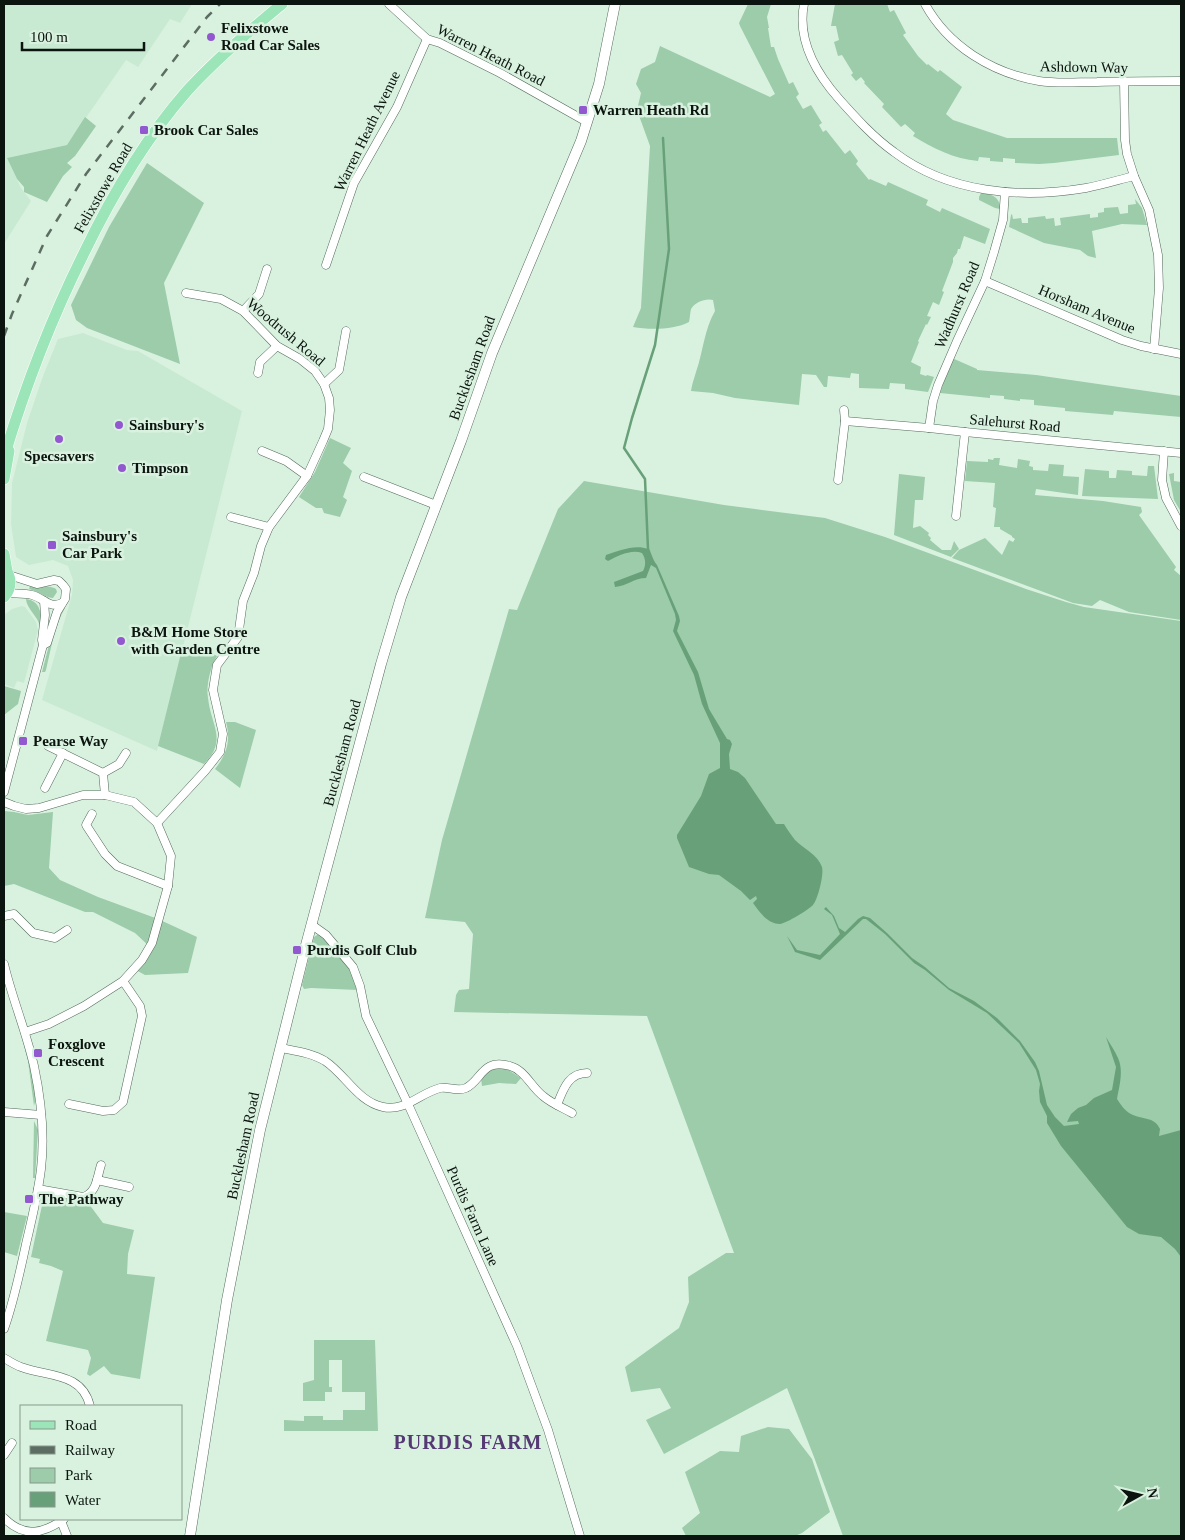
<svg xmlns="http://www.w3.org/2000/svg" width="1185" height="1540" font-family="Georgia,serif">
	<rect width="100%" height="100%" fill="#d9f2df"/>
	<g fill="#c9ead2">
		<path d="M4,4h188l-12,19 -10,-4 -32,48 -12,-7 -59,85 -60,13 14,30 10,13 -27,43z"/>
		<path d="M83,333l44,17 11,1 104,60 -85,340 -115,-51 30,-105 1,-15 -5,-14 -15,-6 -24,5 -13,-8 -5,-33 1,-41 15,-60 16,-47 15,-37z"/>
		<path d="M22,606l3,1 11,15 2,8 -14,53 -7,-2 -3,7 -10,-4v-69l8,-6z"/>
	</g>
	<g fill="#9ccca9">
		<path d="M748,4h23l-4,13 2,11h-1l3,19h3l4,12 11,25 4,-2 6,12 -3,3 7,12 8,-4 11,18 -3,2 4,7 3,-2 19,24 5,-4 8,11 -2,3 13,16 1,-1 16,7 2,-4 40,18 -2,5 14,7 2,-4 48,21 -5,15 -21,-8 -4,13h-2l-1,4 -4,5v4l-11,29 2,1 -5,13 -6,-3 -6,14 4,1 -4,8 -1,-1 -8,17 1,1 -8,20 10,5 -1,7 6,2 1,-1 7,2 -6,15 -23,-3v-5l-15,-1 -1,6 -30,-1v-14l-8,-1 -1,5 -22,-2 -1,11h-3l-8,-12 -14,-1 -3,31 -64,-7 -22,-5 -22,-2c1,-7 3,-12 5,-19 7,-20 8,-42 19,-61l-2,-11c-7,-2 -18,2 -22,9 -1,4 -1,9 -2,13 -15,8 -40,8 -56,5l8,-19 9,-162 -13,-36 4,-17 -5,-9 5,-15 14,-7 5,-16 110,51 5,-3 -35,-68 -1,-3z"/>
		<path d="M835,4h52l3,8 4,-2 12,23 -3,2 15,21 9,9 1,-1 10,8 2,-2 22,17 -16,27 7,6 54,18h110l2,17 -65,8 -15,1 -24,-1v-4l-12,-1v4l-13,-1v-3l-11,-1 -1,4c-24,-2 -45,-13 -65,-25l2,-3 -10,-9 -4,3 -19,-20 2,-3 -20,-21 1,-1 -4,-5 -5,4 -5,-6 2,-2 -11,-18 -4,1 -4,-14 5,-2 -3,-14h-5z"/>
		<path d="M85,117l11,9 -21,30 -8,7 5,4 -9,9 -16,26 -23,-10v-5l-7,-8 -10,-21 60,-13z"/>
		<path d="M147,163l57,40 -40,80 16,81 -93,-36 -11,-8 -5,-15 38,-78z"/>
		<path d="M981,193c11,1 19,4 19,16l-5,-1 -16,-8v-3z"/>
		<path d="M1135,199l7,9 5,17 -25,-1 -30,7 4,27 -8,-2 -8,-6 -36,-7 -35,-16 2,-12 1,-1 1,5 8,-1 1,5h6v-5l17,-2 1,3 8,-1 1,8 6,-1 -1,-7 30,-4v4l8,-1v-4l6,-1v-4l14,-1 2,7 8,-1v-8l8,-1z"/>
		<path d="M952,358l25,11v1l59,5 145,21v21l-67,-6 -1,4 -48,-4v-3l-31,-3v-5l-14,-1v2l-16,-2v-3l-14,-1v3l-50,-5z"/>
		<path d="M330,438l21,10 -8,15 9,8 -9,26 4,3 -7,17 -16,-4 -2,-5h-6l-17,-11 16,-25z"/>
		<path d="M994,458h6l-1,7 18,3 1,-9 12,2 -1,5 4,1v3l15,1 1,-7 15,1 -1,11 16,1 -1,18 -42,-6 -1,6 68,6 38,6 1,5 -3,3 37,52 -2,3 7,6v44l-52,-8 -29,-12 -8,6 -19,-3 -121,-45 7,-8 26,-12 17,17 7,-15 4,2 2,-3 -3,-2v-1l-12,-7v-2h-6l2,-19 -3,-1 2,-24 -30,-2 2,-20 21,1v-3l5,1z"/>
		<path d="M1148,466h6l4,33 -76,-3 3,-27 24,2v7h7l1,-8 15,1v4l15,1z"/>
		<path d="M1174,473v8l7,1v30l-7,-12 -5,-26z"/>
		<path d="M899,474l26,3 -2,23h-8l-2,28 7,-2 9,7 -1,2 3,3 -1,2 12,10h9l3,-9 5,8 -8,8 -57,-22z"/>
		<path d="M584,481l140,24 101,13 60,19 141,52 40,13 18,5 97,14v915h-338l-29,-79 -27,-69 -123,66 -18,-34 25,-12 -11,-20 -29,4 -6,-25 54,-39 10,-26 -1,-25 38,-24h8l-87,-237 -193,-4 2,-17 3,-5 10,-1 4,-55 -8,-12 -40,-4 17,-78 67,-231 8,1 41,-101z"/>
		<path d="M30,586c8,1 20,-1 26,3l1,3 -4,6c-6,0 -16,-7 -24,-9z"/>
		<path d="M26,599c16,2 16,18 15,31 -2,-14 -14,-20 -15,-31z"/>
		<path d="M64,607l1,1c-11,19 -14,41 -19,62l-1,2h-3l12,-46z"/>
		<path d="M182,649l11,1 8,3h10l6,3c-7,12 -11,29 -9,42 3,28 20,42 -4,66l-46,-18z"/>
		<path d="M4,686l17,5 -3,13 -14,11z"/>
		<path d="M226,722h9l21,8 -16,58 -25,-19c12,-15 16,-29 11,-47z"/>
		<path d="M4,811l10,1 14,3 25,-3 -4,56 11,12 38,17 60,22 39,18 -9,36 -43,2 -11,-6 16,-22 -15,-14 -42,-21h-8l-71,-28 -10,2z"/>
		<path d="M317,935h3l5,2 27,34 6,19 -47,-2 -7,1 -2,-4 12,-48z"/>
		<path d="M18,1023c6,18 23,66 16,83l-6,-45z"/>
		<path d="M496,1068l11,1 14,9 -5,6 -17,-1 -17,3 -1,-8 5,-7z"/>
		<path d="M34,1121l4,9 -3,48h-2z"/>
		<path d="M44,1196l42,4 17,23 31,7 -6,24 -1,20 28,3 -15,102 -29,-5 -7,-8 -14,10 -3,-2 4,-16 -3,-8 -42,-9 17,-70 -12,-5 -12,-3 1,-4 -9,-2z"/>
		<path d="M4,1212l23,4 -10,40 -13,-4z"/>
		<path d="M314,1340h61l3,91h-94v-11l20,1v-5h19v4h20v-10h22v-18h-23v-32h-13v27h3v5h-7v9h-22v-18l11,-3z"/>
		<path d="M768,1427l21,2 23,30 18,53 -28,21 -7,3h-109l-4,-8 18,-15 -15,-41 35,-21 19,1 2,-16z"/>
	</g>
	<g fill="#68a079">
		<path d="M647,544c4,7 5,15 10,21l22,51 1,5 -3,10 21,41 11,37 18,30 3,1 2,4 -3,10 1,15 8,3 7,6 31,46h8c3,5 7,11 11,16 8,8 23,15 27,27 2,8 -4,32 -9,38 -5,5 -26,18 -33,19 -13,0 -21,-13 -27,-21l4,-4 -1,-3 -6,4 -9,-9 -22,-16 -10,-1 -20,-7 -12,-29v-3l24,-39 8,-22 11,-6v-25l-18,-39 -8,-29 -21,-44 3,-11 -1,-6 -19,-46 -5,-3 -5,13c-12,0 -19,8 -31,9l-1,-5 29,-11c3,-6 3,-12 -1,-18 -11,-4 -24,3 -34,8l-3,-2 1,-4c12,-4 29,-11 42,-6z"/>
		<path d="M826,907l8,9 5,12 6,4 13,-13 5,-3 7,2 17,15 25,25 13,9 24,21 25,13 23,17 23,23 15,21 4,9 8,34 8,12 9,9 15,-2 -1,-3 -11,1 4,-8 7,-6 8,-3 8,-7 18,-8 4,-23 -10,-30c4,7 9,14 12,21 6,13 1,29 -1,41 4,6 8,12 14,15 11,6 23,2 29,15l-1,7 22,-6v127l-6,-8 -14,-12 -22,-3 -12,-7 -66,-81 -14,-23v-7l-7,-14 -1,-11 1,-7 -4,-14 -17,-27 -32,-30 -38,-23 -24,-20 -11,-7 -29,-29 -19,-15h-3l-43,41 -25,-8 -8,-16 10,14 23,5 20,-21 -8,-19 -8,-6z"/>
	</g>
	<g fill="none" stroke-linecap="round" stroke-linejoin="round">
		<path stroke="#68a079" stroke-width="2.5" d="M648,549l-3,-70 -21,-31 8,-30 23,-73 14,-96 -6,-111"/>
		<defs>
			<g id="street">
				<path d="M389,4l38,35 13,4 60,30 87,49"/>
				<path d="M804,4c-7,36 12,69 35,95 17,19 34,38 55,53 54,41 126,47 192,36 16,-3 32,-8 48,-12"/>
				<path d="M925,4c23,42 67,69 114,77 19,3 39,1 58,1 28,-1 56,-1 84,-1"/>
				<path d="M1124,81l1,59 2,14 7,22 15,34 9,45 1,33 -5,61"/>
				<path d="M326,265l28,-82 43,-76 30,-68"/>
				<path d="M985,281l137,59 19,6 40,8"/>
				<path d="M243,311l16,-17 8,-25"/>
				<path d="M258,373l2,-11 17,-16"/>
				<path d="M324,384l15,-14 7,-39"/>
				<path d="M845,421l84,7 36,4 216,21"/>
				<path d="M929,428l4,-27 5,-16 19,-44 28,-60 9,-29 9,-32 2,-28"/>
				<path d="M262,451l24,10 21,15"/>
				<path d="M1164,451l-2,29 4,18 15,28"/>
				<path d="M364,477l72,28"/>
				<path d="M838,480l7,-59 -1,-11"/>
				<path d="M956,516l9,-84"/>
				<path d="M231,517l38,10"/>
				<path d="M9,575l28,9 17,-4 5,1 4,4 3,4 -1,10 -8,13 -10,31 -4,2"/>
				<path d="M7,593c8,1 17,0 25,2 12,3 17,14 30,8"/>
				<path d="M48,746l55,27 2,22"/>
				<path d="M103,773l16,-9 7,-11"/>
				<path d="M45,788l18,-35"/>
				<path d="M4,792l39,-147 -1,-5 3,-25 -1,-14"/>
				<path d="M4,802l10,4 12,3 13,-1 44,-13h22l29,7 23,21 14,33 -3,30 -16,57 -10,17 -19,21 -39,25 -35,18 -24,8"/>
				<path d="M92,814l-6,11 19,29 12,12 51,20"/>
				<path d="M157,823l48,-52 15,-19 3,-18 -10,-44 4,-25 21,-28 5,-36 11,-28 7,-27 8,-19 38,-51 16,-35 5,-12 2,-19 -1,-12 -5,-14 -9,-13 -15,-12 -23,-13 -34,-35 -22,-12 -35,-6"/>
				<path d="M4,916l10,-2 19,19 22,5 12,-8"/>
				<path d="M312,925l14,10 27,32 7,19 6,30 42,88 109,242 31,84 32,106"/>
				<path d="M4,964c8,34 22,67 30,102 7,33 11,69 7,103 -3,25 -9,50 -15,75 -6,28 -12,57 -22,85"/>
				<path d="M281,1048c15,3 31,5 44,13 20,13 33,41 58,46 22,5 37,-14 57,-19 8,-2 17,4 26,0 16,-8 16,-30 44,-22 15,4 21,21 33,30 8,7 20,12 29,17"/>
				<path d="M69,1104l34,7 11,-1 9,-8 19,-86 -2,-10 -17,-25"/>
				<path d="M557,1105c6,-15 11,-32 30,-32"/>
				<path d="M4,1112l37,3"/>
				<path d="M97,1180l32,7"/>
				<path d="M38,1189l45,8c14,-4 14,-20 18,-32"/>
				<path d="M4,1358c5,3 11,7 17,9 27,10 61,5 69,39"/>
				<path d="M4,1455l8,-12"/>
				<path d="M4,1518c20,20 39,16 60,1"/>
				<path d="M61,1521l6,15"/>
			</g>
			<path id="secondary" d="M190,1536l37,-236 33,-170 46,-185 75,-281 20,-67 60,-156 31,-88 89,-212 18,-57 16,-80"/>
			<g id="primary">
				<path d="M4,457c21,-70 47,-138 80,-204 28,-58 60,-113 103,-162 29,-32 62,-60 95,-87"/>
				<path d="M4,479l5,-28"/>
				<path d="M4,554l3,17"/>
				<path d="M4,568c8,9 8,20 0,29"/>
			</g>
		</defs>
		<use href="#street" stroke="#546a5a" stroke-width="9"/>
		<use href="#secondary" stroke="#546a5a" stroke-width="11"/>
		<use href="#primary" stroke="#fff" stroke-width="12"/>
		<use href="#street" stroke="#fff" stroke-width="8"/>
		<use href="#secondary" stroke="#fff" stroke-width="10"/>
		<use href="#primary" stroke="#9ce5b8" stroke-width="11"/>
		<path stroke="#5e6d62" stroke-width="2.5" stroke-dasharray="9 9" stroke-linecap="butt" d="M4,336l8,-22 35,-78 39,-62 121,-157 13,-13"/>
	</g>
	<g fill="#9158d0" stroke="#d9f2df" stroke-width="2">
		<circle cx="211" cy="37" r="5"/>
		<rect x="578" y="105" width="10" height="10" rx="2.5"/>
		<rect x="139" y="125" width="10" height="10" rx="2.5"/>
		<circle cx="119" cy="425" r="5"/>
		<circle cx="59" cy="439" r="5"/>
		<circle cx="122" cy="468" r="5"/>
		<rect x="47" y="540" width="10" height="10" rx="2.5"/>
		<circle cx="121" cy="641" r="5"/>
		<rect x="18" y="736" width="10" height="10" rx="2.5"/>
		<rect x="292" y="945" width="10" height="10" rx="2.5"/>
		<rect x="33" y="1048" width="10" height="10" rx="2.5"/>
		<rect x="24" y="1194" width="10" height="10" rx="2.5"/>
	</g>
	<g text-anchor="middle" stroke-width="5" stroke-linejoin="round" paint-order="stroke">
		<g font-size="15" font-weight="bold" fill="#0b140e" stroke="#d9f2df" text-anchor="start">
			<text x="221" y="33">Felixstowe<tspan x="221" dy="17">Road Car Sales</tspan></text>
			<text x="593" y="115">Warren Heath Rd</text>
			<text x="154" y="135">Brook Car Sales</text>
			<text x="129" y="430">Sainsbury's</text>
			<text x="59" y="461" text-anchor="middle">Specsavers</text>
			<text x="132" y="473">Timpson</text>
			<text x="62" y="541">Sainsbury's<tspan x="62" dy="17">Car Park</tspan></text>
			<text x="131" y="637">B&amp;M Home Store<tspan x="131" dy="17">with Garden Centre</tspan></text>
			<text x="33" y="746">Pearse Way</text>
			<text x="307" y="955">Purdis Golf Club</text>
			<text x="48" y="1049">Foxglove<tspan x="48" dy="17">Crescent</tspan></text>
			<text x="39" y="1204">The Pathway</text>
		</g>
		<g font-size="15" fill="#0b140e" stroke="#d9f2df">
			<text transform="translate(491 55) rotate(27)" y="5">Warren Heath Road</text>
			<text transform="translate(1084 67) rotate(1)" y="5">Ashdown Way</text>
			<text transform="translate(367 131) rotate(-64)" y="5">Warren Heath Avenue</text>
			<text transform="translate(103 188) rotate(-60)" y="5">Felixstowe Road</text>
			<text transform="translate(957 305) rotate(-67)" y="5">Wadhurst Road</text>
			<text transform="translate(1087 309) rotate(23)" y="5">Horsham Avenue</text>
			<text transform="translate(286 332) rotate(40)" y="5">Woodrush Road</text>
			<text transform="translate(472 368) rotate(-70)" y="5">Bucklesham Road</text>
			<text transform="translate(1015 423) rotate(5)" y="5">Salehurst Road</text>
			<text transform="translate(342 753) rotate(-75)" y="5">Bucklesham Road</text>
			<text transform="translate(243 1146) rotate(-78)" y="5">Bucklesham Road</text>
			<text transform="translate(473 1216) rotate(66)" y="5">Purdis Farm Lane</text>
		</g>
		<g font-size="20" font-weight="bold" letter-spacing="1" fill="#543974" stroke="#d9f2df">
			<text x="468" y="1449">PURDIS FARM</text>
		</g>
	</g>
	<rect width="1185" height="1540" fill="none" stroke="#0b140e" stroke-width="10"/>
	<rect x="20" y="1405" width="162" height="115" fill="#d9f2df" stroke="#87998b"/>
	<rect x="30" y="1421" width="25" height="8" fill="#9ce5b8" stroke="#87998b"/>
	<text x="65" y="1430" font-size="15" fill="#0b140e">Road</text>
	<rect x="30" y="1446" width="25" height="8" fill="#5e6d62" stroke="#87998b"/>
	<text x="65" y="1455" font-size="15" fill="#0b140e">Railway</text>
	<rect x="30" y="1468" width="25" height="15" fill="#9ccca9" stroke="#87998b"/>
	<text x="65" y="1480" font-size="15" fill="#0b140e">Park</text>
	<rect x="30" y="1492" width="25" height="15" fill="#68a079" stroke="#87998b"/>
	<text x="65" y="1505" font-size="15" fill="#0b140e">Water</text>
	<g transform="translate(1140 1495) rotate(82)" stroke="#d9f2df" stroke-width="4" paint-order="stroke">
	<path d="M0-4L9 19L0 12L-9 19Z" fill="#0b140e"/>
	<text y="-8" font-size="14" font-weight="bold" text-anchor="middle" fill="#0b140e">N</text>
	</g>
	<path d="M22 42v8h122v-8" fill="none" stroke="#0b140e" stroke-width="2.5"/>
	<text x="30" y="42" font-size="15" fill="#0b140e" stroke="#d9f2df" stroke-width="4" paint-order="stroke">100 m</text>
</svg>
